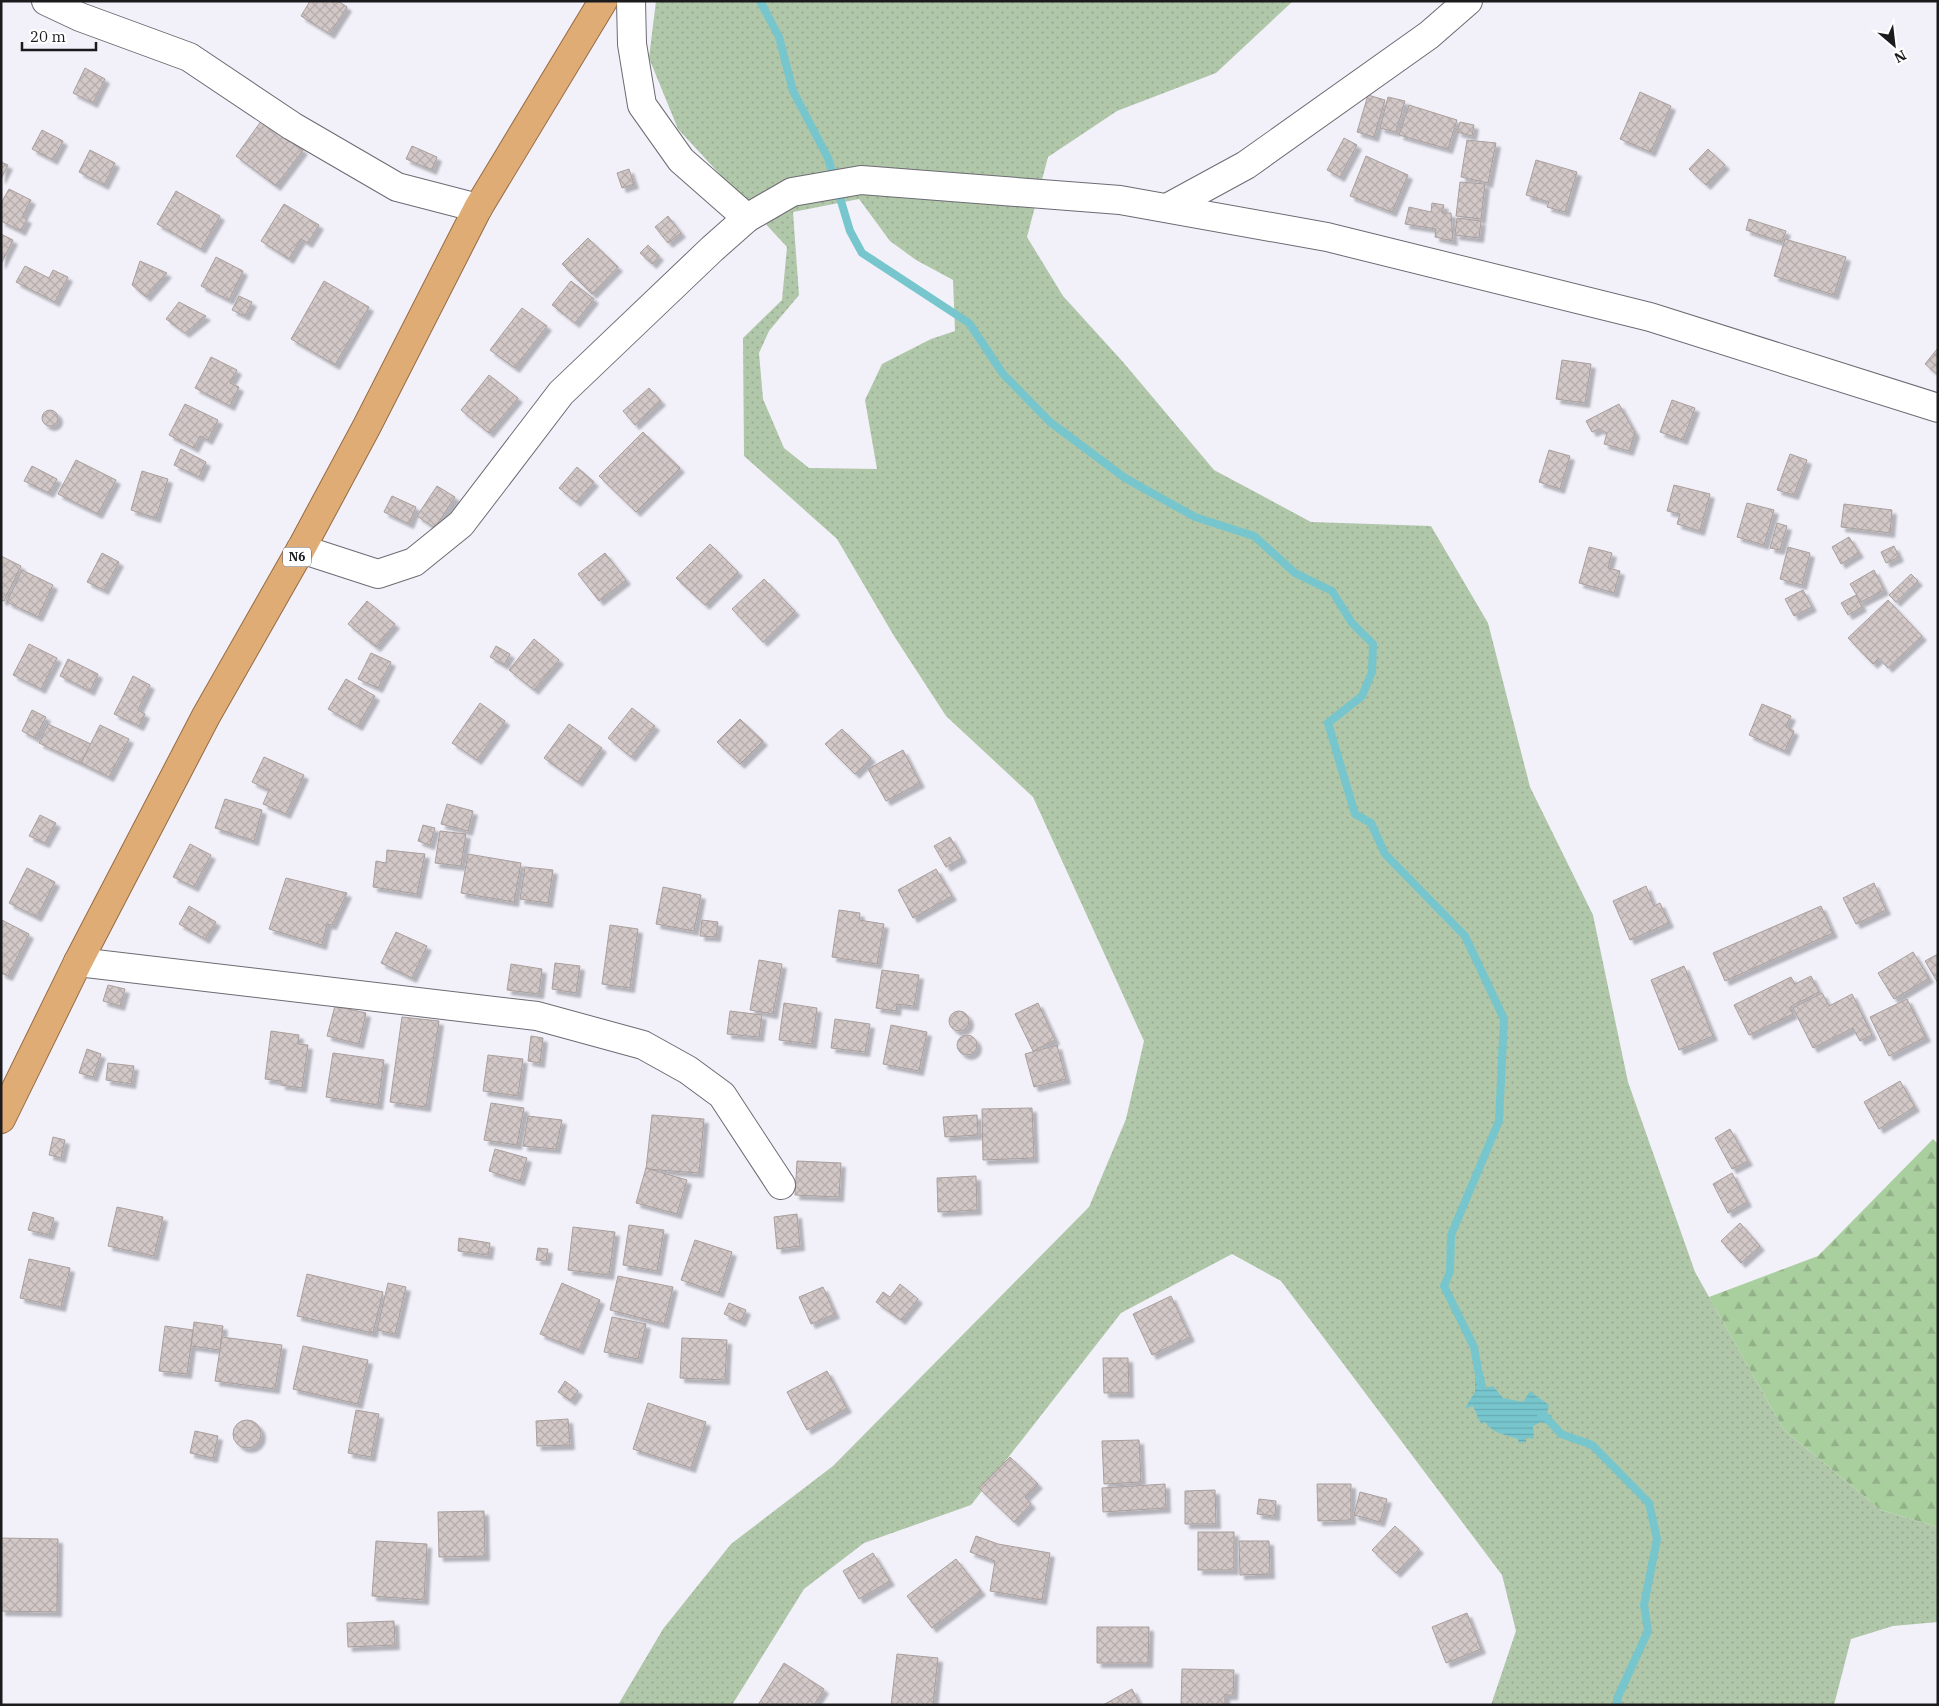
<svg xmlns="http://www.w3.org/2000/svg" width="1939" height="1706" font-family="'IBM Plex Serif',serif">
	<defs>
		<pattern id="grass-dots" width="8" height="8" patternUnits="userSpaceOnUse" patternTransform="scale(1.25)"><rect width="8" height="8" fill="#b0c7a9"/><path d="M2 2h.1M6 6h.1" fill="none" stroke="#97aa91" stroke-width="1.8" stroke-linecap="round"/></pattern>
		<pattern id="forest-firs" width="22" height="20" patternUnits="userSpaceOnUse" patternTransform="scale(1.25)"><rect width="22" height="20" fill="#aacf9e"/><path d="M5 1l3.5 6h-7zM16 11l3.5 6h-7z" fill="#92b188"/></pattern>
		<pattern id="water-rules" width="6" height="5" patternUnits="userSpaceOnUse" patternTransform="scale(1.25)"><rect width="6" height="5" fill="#77c6ce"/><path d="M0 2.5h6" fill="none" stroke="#66aab0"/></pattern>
		<pattern id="building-cross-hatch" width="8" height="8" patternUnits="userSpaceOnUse" patternTransform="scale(1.25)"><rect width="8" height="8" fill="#d2c8c7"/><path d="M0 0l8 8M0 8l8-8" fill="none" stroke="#b4abaa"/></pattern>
		<filter id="shadow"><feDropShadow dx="4.5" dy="4.5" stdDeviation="1" flood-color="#0004"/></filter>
	</defs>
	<rect width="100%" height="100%" fill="#f2f1fa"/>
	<path fill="url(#grass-dots)" fill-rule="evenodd" d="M656,1h637l-77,72 -99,38 -69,46 -21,80 36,59 60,66 91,108 97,52 120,4 57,97 42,164 63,128 35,167 67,190 89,158 97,80 57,17v95l-45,4 -42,13 -17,66h-343l25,-74 -14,-56 -221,-294 -49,-27 -111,59 -150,192 -107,38 -60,46 -72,116h-114l45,-76 68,-85 102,-78 256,-259 37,-88 18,-78 -111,-244 -87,-81 -52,-80 -57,-97 -93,-83 -1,-118 39,-38 5,-53 -109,-118 -29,-71zM859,199l31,42 26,19 37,20 2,51 -24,8 -49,25 -17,36 12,69 -68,-1 -25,-20 -21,-49 -4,-46 10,-22 30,-36 -6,-83z"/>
	<path fill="url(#forest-firs)" d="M1933,1139l5,5v383l-57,-17 -97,-80 -75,-133 109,-41z"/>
	<path fill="url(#water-rules)" d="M1484,1376l2,12 7,-2 10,12 20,4 7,-11 19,14 -2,8 5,3 -5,8 -6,-2 -8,4 1,12 -2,1 -6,-2v7l-1,-2 -6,1 -1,-4c-12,-4 -26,-6 -33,-17l-4,2 -8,-18 -8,2 10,-16v-14z"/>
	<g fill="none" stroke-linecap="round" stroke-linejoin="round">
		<g stroke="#77c6ce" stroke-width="8">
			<path d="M760,1l19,36 14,54 35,67 22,73 12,22 107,70 34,51 47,48 75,56 70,39 59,19 41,37 37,18 20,32 21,21 -1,28 -10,24 -34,27 27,91 16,9 14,31 80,82 39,83 -5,102 -48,114 -1,37 -6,14 30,61 7,39"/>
			<path d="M1541,1415h3l17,19 31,11 57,58 8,36 -13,66 4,26 -31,68 1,6"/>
		</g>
	</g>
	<g fill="url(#building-cross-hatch)" stroke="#a99f9d" filter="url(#shadow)">
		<path d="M310,1h28l9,6 -17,27 -29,-18z"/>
		<path d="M85,68l20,11 -12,24 -20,-10z"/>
		<path d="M1640,92l31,14 -20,46 -31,-13z"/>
		<path d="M1368,95l17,5 -11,37 -17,-5z"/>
		<path d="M1388,97l17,4 -9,31 -16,-4z"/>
		<path d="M1409,105l48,15 -9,29 -49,-14z"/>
		<path d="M262,120l41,30 -27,36 -40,-30z"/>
		<path d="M1460,122l14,3 -2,11 -15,-4z"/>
		<path d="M42,130l21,11 -10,19 -21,-11z"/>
		<path d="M1344,138l13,7 -17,32 -13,-7z"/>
		<path d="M1467,140l29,3 -8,40 -27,-6z"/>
		<path d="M412,146l25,11 -5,13 -26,-11z"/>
		<path d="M1708,149l17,16 -19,20 -17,-16z"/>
		<path d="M90,150l25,13 -11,22 -25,-13z"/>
		<path d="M1366,156l42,19 -16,37 -42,-16z"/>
		<path d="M1536,160l41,12 -12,40 -18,-5 2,-5 -23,-7z"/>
		<path d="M1,162l7,3 -7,14z"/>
		<path d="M629,169l5,15 -12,4 -5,-15z"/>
		<path d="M1460,182l25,2 -4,35 -25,-3z"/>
		<path d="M9,189l22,11 -9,17 5,2 -6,12 -20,-10v-18z"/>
		<path d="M176,191l44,25 -19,33 -44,-25z"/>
		<path d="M1432,203l12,2 -2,8h9l2,28 -18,-4 1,-8 -31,-5 4,-17 22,5z"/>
		<path d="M284,204l35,21 -11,18 -7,-4 -12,20 -28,-18z"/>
		<path d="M668,216l13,17 -13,10 -13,-16z"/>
		<path d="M1457,218l24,3 -2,17 -24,-3z"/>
		<path d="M1749,219l37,12 -4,11 -36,-12z"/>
		<path d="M1,234l12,6 -12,24z"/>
		<path d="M588,238l30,29 -26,27 -30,-30z"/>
		<path d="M1785,239l61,18 -12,38 -60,-19z"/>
		<path d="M648,245l11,11 -7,8 -12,-11z"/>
		<path d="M216,257l27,14 -14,29 -28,-14z"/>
		<path d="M140,261l27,12 -21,24 -14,-12z"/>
		<path d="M25,266l24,12 4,-8 15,7 -13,25 -39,-20z"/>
		<path d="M324,281l45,26 -34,58 -44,-26z"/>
		<path d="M571,281l23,18 -19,24 -23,-18z"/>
		<path d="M239,296l13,6 -7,14 -13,-6z"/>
		<path d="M179,302l27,14 -21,17 -19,-14z"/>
		<path d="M522,308l25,18 -32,42 -25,-18z"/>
		<path d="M1938,348v27l-13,-11z"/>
		<path d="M211,357l26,13 -7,13 9,4 -9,19 -35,-18z"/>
		<path d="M1562,360l29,4 -6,39 -29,-4z"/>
		<path d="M489,375l29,23 -29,35 -28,-23z"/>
		<path d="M649,388l12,13 -26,24 -12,-14z"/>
		<path d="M1672,400l23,8 -12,32 -23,-8z"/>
		<path d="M185,404l33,16 -10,20 -8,-4 -6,12 -25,-13z"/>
		<path d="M1619,404l16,29 -6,18 -25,-7 3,-11 -8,-4 -7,3 -6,-11z"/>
		<circle cx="50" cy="418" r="8"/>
		<path d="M643,432l37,36 -44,44 -37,-36z"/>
		<path d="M181,449l25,13 -7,15 -25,-12z"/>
		<path d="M1549,450l21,6 -10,33 -21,-7z"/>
		<path d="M1790,454l17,6 -13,35 -17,-5z"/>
		<path d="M76,460l40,20 -18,34 -40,-20z"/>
		<path d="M32,466l25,13 -8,14 -25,-12z"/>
		<path d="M577,467l17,15 -18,20 -17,-14z"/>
		<path d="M142,471l26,8 -12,39 -25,-8z"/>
		<path d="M1674,485l36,9 -10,37 -23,-7 3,-10 -13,-3z"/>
		<path d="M437,486l18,11 -20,31 -18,-12z"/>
		<path d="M392,496l24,11 -7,17 -25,-12z"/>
		<path d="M1747,503l27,7 -10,35 -27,-8z"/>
		<path d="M1844,504l48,6 -2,23 -49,-6z"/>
		<path d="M1777,523l10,3 -7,24 -10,-2z"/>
		<path d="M1849,537l10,16 -18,11 -9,-17z"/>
		<path d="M710,544l28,28 -33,33 -29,-27z"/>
		<path d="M1894,546l5,11 -13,6 -5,-11z"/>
		<path d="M1589,547l23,6 -4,15 12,3 -6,22 -35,-10z"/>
		<path d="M1788,547l22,6 -8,32 -22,-6z"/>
		<path d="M102,553l17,9 -15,28 -17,-8z"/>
		<path d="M605,553l21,27 -27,21 -21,-27z"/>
		<path d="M1,556l20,10 -17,35 -3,-1z"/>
		<path d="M22,570l31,15 -15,32 -31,-15z"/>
		<path d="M1874,570l10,20 -23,12 -11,-18z"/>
		<path d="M1911,574l7,7 -22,21 -7,-7z"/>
		<path d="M764,579l31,32 -32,31 -31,-33z"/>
		<path d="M1803,590l9,17 -18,9 -9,-17z"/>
		<path d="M1856,595l6,12 -14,8 -7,-12z"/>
		<path d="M1888,600l34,36 -34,32 -9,-10 -6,6 -25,-26z"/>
		<path d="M367,601l28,23 -19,23 -28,-23z"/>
		<path d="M534,639l25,21 -25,30 -25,-20z"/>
		<path d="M29,644l28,14 -16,31 -28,-14z"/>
		<path d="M496,646l14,8 -6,11 -14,-8z"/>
		<path d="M371,653l20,9 -13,26 -20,-9z"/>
		<path d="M68,659l30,15 -8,17 -30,-15z"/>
		<path d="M133,676l17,9 -12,25 7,4 -6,12 -25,-12z"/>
		<path d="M346,679l29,17 -17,30 -30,-17z"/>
		<path d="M480,703l25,18 -28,39 -25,-17z"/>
		<path d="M1762,704l29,12 -5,11 8,4 -9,20 -36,-16z"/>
		<path d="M632,708l23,18 -24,31 -23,-19z"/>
		<path d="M32,710l14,7 -11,21 -13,-7z"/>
		<path d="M740,719l23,22 -23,23 -23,-22z"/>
		<path d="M48,724l43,20 -10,19 -42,-20z"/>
		<path d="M569,724l33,24 -24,34 -34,-24z"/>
		<path d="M100,725l29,14 -20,38 -28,-14z"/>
		<path d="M842,729l29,29 -16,16 -30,-30z"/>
		<path d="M903,750l17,33 -34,18 -18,-32z"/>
		<path d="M264,757l40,18 -18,39 -23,-10 6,-14 -17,-8z"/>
		<path d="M225,799l37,11 -8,31 -39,-13z"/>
		<path d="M447,804l26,7 -5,20 -27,-7z"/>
		<path d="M40,815l16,8 -11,20 -16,-7z"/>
		<path d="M423,825l12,3 -5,17 -12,-4z"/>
		<path d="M440,831l26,3 -5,32 -26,-3z"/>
		<path d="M950,837l12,21 -16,9 -12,-21z"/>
		<path d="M190,844l21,11 -17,32 -21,-10z"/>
		<path d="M387,850l38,4 -8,40 -44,-7 3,-26 10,2z"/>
		<path d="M468,854l53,9 -7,39 -53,-9z"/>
		<path d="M525,867l28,3 -5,33 -28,-4z"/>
		<path d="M27,868l28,14 -18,35 -28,-14z"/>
		<path d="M936,869l16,27 -39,22 -15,-28z"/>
		<path d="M286,878l61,15 -15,32 -5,-1 -5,21 -53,-16z"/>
		<path d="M1874,883l12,27 -30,14 -13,-26z"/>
		<path d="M1646,886l8,20 6,-3 9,20 -39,17 -17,-39z"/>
		<path d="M663,887l38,8 -7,36 -38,-7z"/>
		<path d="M189,906l27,16 -11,17 -26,-15z"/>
		<path d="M1821,906l12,27 -108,48 -12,-28z"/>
		<path d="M839,910l21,3 -1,7 25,4 -7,40 -45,-7z"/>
		<path d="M2,920l27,14 -21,42 -7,-3z"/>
		<path d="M702,920l16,2 -2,15 -16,-1z"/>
		<path d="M610,925l28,4 -8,59 -28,-4z"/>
		<path d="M396,932l31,14 -15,32 -31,-15z"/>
		<path d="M1913,952l16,26 -35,21 -16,-26z"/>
		<path d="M1938,954v29l-13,-22z"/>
		<path d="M759,960l23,4 -9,50 -23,-4z"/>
		<path d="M555,963l25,3 -4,27 -24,-4z"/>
		<path d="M511,964l31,5 -3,25 -32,-4z"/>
		<path d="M1684,966l29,70 -34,14 -28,-70z"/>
		<path d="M882,970l37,5 -5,31 -17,-2 -1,7 -20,-3z"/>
		<path d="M1811,976l8,16 -29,15 3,7 -44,21 -15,-30 57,-28 4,7z"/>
		<path d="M108,985l17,4 -5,17 -17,-5z"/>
		<path d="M1822,993l7,13 23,-12 20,41 -12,6 -7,-13 -40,20 -20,-40z"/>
		<path d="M1907,999l19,38 -37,19 -19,-39z"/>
		<path d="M784,1003l33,5 -5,36 -33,-4z"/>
		<path d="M1038,1003l17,37 -22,11 -18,-37z"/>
		<path d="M335,1006l31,7 -7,31 -32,-8z"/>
		<circle cx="959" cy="1021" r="10"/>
		<path d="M730,1011l32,4 -3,22 -32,-3z"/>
		<path d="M402,1017l37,4 -13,86 -36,-5z"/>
		<path d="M835,1019l35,5 -5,28 -34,-4z"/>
		<path d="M891,1025l36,7 -8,39 -36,-7z"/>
		<path d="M271,1031l28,4 -1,9 10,1 -6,43 -21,-3v-4l-16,-2z"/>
		<circle cx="967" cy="1045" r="10"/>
		<path d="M531,1036l12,2 -3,25 -12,-2z"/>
		<path d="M1057,1045l9,34 -32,8 -9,-33z"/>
		<path d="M87,1049l14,5 -8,23 -14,-4z"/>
		<path d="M333,1053l51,7 -6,45 -52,-8z"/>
		<path d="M488,1055l35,4 -5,37 -35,-5z"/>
		<path d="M108,1063l26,3 -3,18 -25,-4z"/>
		<path d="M1900,1081l15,26 -36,22 -15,-27z"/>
		<path d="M491,1103l33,5 -7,37 -33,-5z"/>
		<path d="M1032,1108l2,50 -51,2 -1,-51z"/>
		<path d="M652,1115l52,4 -5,54 -53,-4z"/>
		<path d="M977,1115l1,20 -33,2 -2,-20z"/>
		<path d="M528,1116l34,4 -6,29 -33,-3z"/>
		<path d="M1730,1129l18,32 -16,8 -17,-31z"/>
		<path d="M53,1137l12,3 -4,18 -12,-3z"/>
		<path d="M495,1149l32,9 -7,23 -31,-10z"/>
		<path d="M797,1161l44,2 -2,34 -44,-2z"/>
		<path d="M646,1168l41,12 -10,34 -41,-11z"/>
		<path d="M1732,1173l15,29 -19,11 -15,-29z"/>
		<path d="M976,1176l1,34 -39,2 -1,-34z"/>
		<path d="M117,1207l46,10 -9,39 -46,-10z"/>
		<path d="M33,1212l21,6 -5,17 -21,-5z"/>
		<path d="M797,1214l3,32 -23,3 -3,-32z"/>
		<path d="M1740,1223l20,23 -19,17 -20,-22z"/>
		<path d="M629,1225l35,5 -7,41 -34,-6z"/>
		<path d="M573,1227l42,5 -6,43 -41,-5z"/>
		<path d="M459,1238l31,5 -2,12 -30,-4z"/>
		<path d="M695,1240l37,12 -13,41 -38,-13z"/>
		<path d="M538,1248l10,1 -2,12 -10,-1z"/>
		<path d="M29,1259l41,9 -9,39 -41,-9z"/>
		<path d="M307,1274l76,18 -10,41 -76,-17z"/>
		<path d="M618,1276l55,11 -9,37 -54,-14z"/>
		<path d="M388,1283l18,4 -11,47 -18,-4z"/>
		<path d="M562,1283l38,17 -21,50 -39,-16z"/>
		<path d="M900,1284l18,15 -17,21 -25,-18 7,-10 7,5z"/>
		<path d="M823,1287l12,27 -24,10 -12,-27z"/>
		<path d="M1171,1296l19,41 -38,18 -19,-41z"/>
		<path d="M729,1303l17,7 -5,12 -17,-8z"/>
		<path d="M612,1317l34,7 -8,35 -34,-7z"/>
		<path d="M194,1322l29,4 -3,24 -29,-4z"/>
		<path d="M165,1326l28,4 -6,44 -28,-3z"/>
		<path d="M222,1337l60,8 -7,44 -60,-8z"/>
		<path d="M682,1338l45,2 -2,40 -45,-2z"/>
		<path d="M303,1346l65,14 -10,44 -65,-15z"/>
		<path d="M1103,1358h25l1,35h-25z"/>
		<path d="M827,1371l20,37 -40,22 -20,-38z"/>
		<path d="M565,1381l13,10 -7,10 -13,-9z"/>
		<path d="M648,1403l58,19 -15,46 -58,-19z"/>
		<path d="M356,1410l23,4 -8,43 -23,-4z"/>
		<path d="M568,1419l2,26 -33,1 -1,-25z"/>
		<circle cx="247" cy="1434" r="14"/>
		<path d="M195,1431l23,5 -5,22 -23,-5z"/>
		<path d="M1139,1440l2,42 -37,2 -2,-43z"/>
		<path d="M1010,1457l28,27 -13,13 6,7 -17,18 -35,-34z"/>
		<path d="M1165,1484l1,24 -63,4 -1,-24z"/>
		<path d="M1317,1484h34v36l-33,1z"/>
		<path d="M1215,1490l1,34h-31v-33z"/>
		<path d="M1360,1492l27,7 -7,23 -26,-7z"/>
		<path d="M1259,1499l17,2 -1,15 -18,-2z"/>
		<path d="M484,1511l1,45 -46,1 -1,-45z"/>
		<path d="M1395,1526l24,23 -23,24 -24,-23z"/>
		<rect x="1198" y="1532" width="36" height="38"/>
		<path d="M976,1536l22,8 52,9 -8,47 -52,-9 5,-30 -25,-9z"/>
		<path d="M1,1538l57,1 -1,73 -56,-1z"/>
		<path d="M376,1541l51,3 -3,56 -52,-4z"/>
		<path d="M1239,1541h30l1,33 -30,1z"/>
		<path d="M873,1553l17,28 -31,18 -16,-28z"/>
		<path d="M956,1559l25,32 -49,37 -25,-32z"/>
		<path d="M1467,1613l14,36 -35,14 -14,-36z"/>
		<path d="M394,1621l1,24 -47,2 -1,-24z"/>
		<path d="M1097,1627h52l-1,36h-51z"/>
		<path d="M897,1654l41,4 -5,47h-42z"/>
		<path d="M784,1663l40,26 -10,16h-56z"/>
		<path d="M1182,1669l52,1 -1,25h-8v10h-44z"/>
		<path d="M1132,1689l8,16h-37z"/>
	</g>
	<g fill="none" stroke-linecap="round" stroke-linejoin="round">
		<defs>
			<g id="minor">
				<path d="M46,1l34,16 109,40 103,69 105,61 81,21"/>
				<path d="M631,1l1,43 10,61 39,55 66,58"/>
				<path d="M1167,208l79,-43 183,-130 39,-34"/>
				<path d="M301,549l77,25 36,-12 47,-38 100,-131 151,-144 35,-31 45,-26 69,-12 259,20 207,37 323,80 288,91"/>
				<path d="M78,962l459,54 106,29 45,25 34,25 59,90"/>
			</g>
			<path id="trunk" d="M1,1119l77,-157 128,-246 95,-167 66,-123 111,-218 125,-207"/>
		</defs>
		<use href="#minor" stroke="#6c6b73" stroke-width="30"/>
		<use href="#trunk" stroke="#966b41" stroke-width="30"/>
		<use href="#minor" stroke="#fff" stroke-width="28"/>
		<use href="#trunk" stroke="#e0ac76" stroke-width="28"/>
	</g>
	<g text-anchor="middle" stroke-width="5" stroke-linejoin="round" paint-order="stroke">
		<rect fill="#fff" stroke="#5f5f61" stroke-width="1" x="283" y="547.5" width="28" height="19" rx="4"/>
		<g font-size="12" font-weight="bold" fill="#1b1a1d">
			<text x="297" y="561">N6</text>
		</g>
	</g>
	<rect width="1939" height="1706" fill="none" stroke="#1b1a1d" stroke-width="5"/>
	<g transform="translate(1894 45) rotate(152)" stroke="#ffffff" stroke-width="4" paint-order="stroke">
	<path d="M0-4L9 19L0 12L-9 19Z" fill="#1b1a1d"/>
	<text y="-8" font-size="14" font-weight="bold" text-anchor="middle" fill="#1b1a1d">N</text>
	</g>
	<path d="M22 42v8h74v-8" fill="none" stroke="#1b1a1d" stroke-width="2.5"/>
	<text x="30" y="42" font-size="15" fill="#1b1a1d" stroke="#ffffff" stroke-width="4" paint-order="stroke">20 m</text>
</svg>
